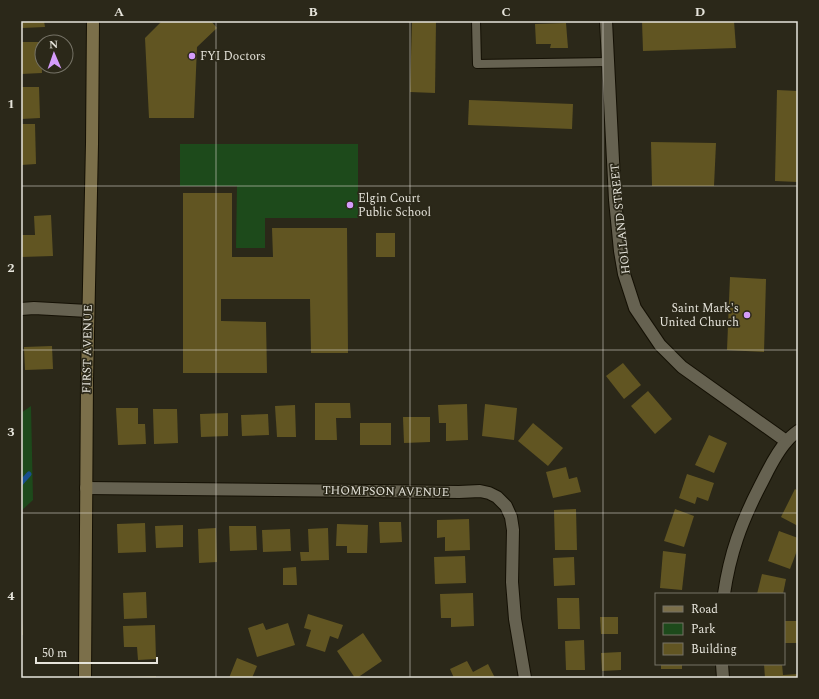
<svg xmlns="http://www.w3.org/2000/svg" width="819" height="699" font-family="Spectral,serif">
	<rect width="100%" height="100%" fill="#2b2819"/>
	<g fill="#1d4a1b">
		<path d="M180,144h178v74h-93v30h-29l1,-62h-57z"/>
		<path d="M31,406l2,94 -12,11v-98z"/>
	</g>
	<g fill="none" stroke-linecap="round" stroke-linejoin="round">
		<path stroke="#184f8f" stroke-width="5" d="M21,483l8,-9"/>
	</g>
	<g fill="#615522">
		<path d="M22,21h22l1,6 -23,1z"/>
		<path d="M162,21h49l6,7 -20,19 -3,71h-45l-4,-80z"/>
		<path d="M412,21h24l-1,72 -25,-1z"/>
		<path d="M642,21h92l2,27 -93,3z"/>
		<path d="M566,23l2,25h-18l1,-4h-15l-1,-20z"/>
		<path d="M21,42h20l1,31 -21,1z"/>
		<path d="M21,87h18l1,31 -19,1z"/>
		<path d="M777,90l21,1v91l-23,-1z"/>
		<path d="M469,100l104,4 -1,25 -104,-4z"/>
		<path d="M21,124h14l1,40 -15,1z"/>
		<path d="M651,142l65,1 -2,43h-62z"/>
		<path d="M183,193h49v64h41l-1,-29h75l1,125h-37l-1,-54h-89v22l45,1 1,51h-84z"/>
		<path d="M51,215l2,41 -32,1v-22h14l-1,-19z"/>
		<rect x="376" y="233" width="19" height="24"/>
		<path d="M730,277l36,2 -2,73 -37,-2z"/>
		<path d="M52,346l1,23 -28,1 -1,-23z"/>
		<path d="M623,363l18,22 -17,14 -18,-23z"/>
		<path d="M648,391l24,28 -17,15 -24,-28z"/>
		<path d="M315,403h35l1,15h-15l1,22h-22z"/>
		<path d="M467,404l1,36 -22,1v-18h-7l-1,-18z"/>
		<path d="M485,404l32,4 -3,32 -32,-4z"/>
		<path d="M295,405l1,32h-19l-2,-31z"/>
		<path d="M116,408h22v16h7l1,20 -28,1z"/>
		<path d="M153,409h24l1,34 -24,1z"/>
		<path d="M228,413v23l-27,1 -1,-23z"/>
		<path d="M268,414l1,21 -27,1 -1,-21z"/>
		<path d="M403,417h27v25l-26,1z"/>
		<rect x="360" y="423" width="31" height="22"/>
		<path d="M533,423l30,25 -15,18 -30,-25z"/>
		<path d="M709,435l18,8 -13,30 -19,-8z"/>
		<path d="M566,467l3,12 8,-2 4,15 -28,6 -7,-26z"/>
		<path d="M687,474l27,9 -6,18 -11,-4 -2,7 -16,-6z"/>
		<path d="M795,489l3,2v35l-17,-9z"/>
		<path d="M576,509l1,41h-22l-1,-40z"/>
		<path d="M675,509l19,7 -10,31 -20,-6z"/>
		<path d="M469,519l1,31 -25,1v-14l-8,1v-18z"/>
		<path d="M379,522h22l1,20 -22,1z"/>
		<path d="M145,523l1,29 -28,1 -1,-29z"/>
		<path d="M337,524l31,1 -1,28h-20v-7h-11z"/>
		<path d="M183,525v22l-27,1 -1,-22z"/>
		<path d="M229,526h27l1,24 -27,1z"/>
		<path d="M216,528l1,34 -18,1 -1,-34z"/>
		<path d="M328,528l1,32 -28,1 -1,-9h9l-1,-23z"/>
		<path d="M290,529l1,22 -28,1 -1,-22z"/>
		<path d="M779,531l19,7v10l-8,21 -22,-8z"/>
		<path d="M663,551l23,3 -4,36 -22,-2z"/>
		<path d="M465,556l1,27 -31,1 -1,-27z"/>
		<path d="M574,557l1,28 -21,1 -1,-28z"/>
		<path d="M296,567l1,18h-14v-17z"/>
		<path d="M762,574l24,5 -3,15h-26z"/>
		<path d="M146,592l1,26 -23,1 -1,-26z"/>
		<path d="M473,593l1,33 -23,1v-9h-10l-1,-24z"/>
		<path d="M557,598h22l1,31h-22z"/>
		<path d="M308,614l35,11 -5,14 -8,-3 -5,16 -19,-6 5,-16 -7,-2z"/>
		<path d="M21,617h1l1,18h-2z"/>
		<path d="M600,617h18v17h-17z"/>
		<rect x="784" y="621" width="14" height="22"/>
		<path d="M263,623l3,7 22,-7 7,22 -38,12 -9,-29z"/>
		<path d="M155,625l1,34 -18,1 -1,-13h-13l-1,-21z"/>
		<path d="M363,633l19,28 -25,17h-2l-18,-27z"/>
		<path d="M584,640l1,30h-19l-1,-29z"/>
		<path d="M621,652v18l-19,1 -1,-18z"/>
		<path d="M237,658l20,8 -5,12h-23z"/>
		<path d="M467,661l6,11 15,-8 7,14h-41l-4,-9z"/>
		<rect x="661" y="664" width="21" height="5"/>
		<path d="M764,664h18l1,11 15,-1v4h-33z"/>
		<path d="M156,676v2h-31v-1z"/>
	</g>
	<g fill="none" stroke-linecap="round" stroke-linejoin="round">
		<defs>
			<path id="lane" d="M476,21l1,43 132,-2"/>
			<g id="street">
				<path d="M606,21l9,179 5,51 4,23 11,34 25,37 22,22 104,74"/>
				<path d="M21,309l13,-1 54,3"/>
				<path d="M86,488l373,4 21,-1 9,2 8,4 9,9 5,11 2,13 -1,52 3,37 10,59"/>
				<path d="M724,594c6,-41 17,-71 36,-108 8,-15 15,-32 27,-45 3,-4 7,-7 11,-10"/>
				<path d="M722,664l1,14"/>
			</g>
			<path id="secondary" d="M85,678l2,-298 5,-236 1,-123"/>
		</defs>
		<use href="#lane" stroke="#141004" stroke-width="10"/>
		<use href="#street" stroke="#141004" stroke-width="14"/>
		<use href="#secondary" stroke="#141004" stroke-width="14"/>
		<use href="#lane" stroke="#666251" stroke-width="8"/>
		<use href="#street" stroke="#666251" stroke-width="12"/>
		<use href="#secondary" stroke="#7b6f4a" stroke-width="12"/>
	</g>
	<path fill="none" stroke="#e6e4db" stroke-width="1" stroke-opacity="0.55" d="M216,21v657M410,21v657M603,21v657M21,186h777M21,350h777M21,513h777"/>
	<g fill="#d59cfb" stroke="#2b2819" stroke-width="1.5">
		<circle cx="192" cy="56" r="4"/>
		<circle cx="350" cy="205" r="4"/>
		<circle cx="747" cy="315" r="4"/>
	</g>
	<g text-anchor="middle" stroke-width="3.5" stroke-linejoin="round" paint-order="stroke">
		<g font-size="12" fill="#e6e4db" stroke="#2b2819" text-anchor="start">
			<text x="200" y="60">FYI Doctors</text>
			<text x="358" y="202">Elgin Court<tspan x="358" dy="14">Public School</tspan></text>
			<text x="739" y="312" text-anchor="end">Saint Mark's<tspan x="739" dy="14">United Church</tspan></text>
		</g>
		<g font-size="12" fill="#e6e4db" stroke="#2b2819">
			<text transform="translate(620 219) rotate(-96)" y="4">HOLLAND STREET</text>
			<text transform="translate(87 349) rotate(-89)" y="4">FIRST AVENUE</text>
			<text transform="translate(386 491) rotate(1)" y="4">THOMPSON AVENUE</text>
		</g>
	</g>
	<rect width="819" height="699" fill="none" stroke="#2b2819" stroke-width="44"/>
	<rect x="655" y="593" width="130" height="72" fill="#2b2819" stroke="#767367"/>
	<rect x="663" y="606" width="20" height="6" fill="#7b6f4a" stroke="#767367"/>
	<text x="691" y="613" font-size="12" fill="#e6e4db">Road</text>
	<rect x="663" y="623" width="20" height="12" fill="#1d4a1b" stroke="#767367"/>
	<text x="691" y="633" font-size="12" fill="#e6e4db">Park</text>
	<rect x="663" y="643" width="20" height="12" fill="#615522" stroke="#767367"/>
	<text x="691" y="653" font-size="12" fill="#e6e4db">Building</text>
	<g transform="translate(54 54) rotate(358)"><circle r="19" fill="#2b2819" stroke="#767367"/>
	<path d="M0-3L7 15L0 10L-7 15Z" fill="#d59cfb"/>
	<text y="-6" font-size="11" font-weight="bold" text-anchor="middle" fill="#e6e4db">N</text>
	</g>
	<path d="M36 657v6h121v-6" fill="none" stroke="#e6e4db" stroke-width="2"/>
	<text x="42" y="657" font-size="12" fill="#e6e4db" stroke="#2b2819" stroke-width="3" paint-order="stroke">50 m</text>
	<rect x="22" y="22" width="775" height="655" fill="none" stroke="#e6e4db" stroke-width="1.5"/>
	<g font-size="13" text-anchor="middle" font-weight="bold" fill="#e6e4db">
		<text x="119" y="16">A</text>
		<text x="313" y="16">B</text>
		<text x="506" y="16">C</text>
		<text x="700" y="16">D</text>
		<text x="11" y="108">1</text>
		<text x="11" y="272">2</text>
		<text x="11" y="436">3</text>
		<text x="11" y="600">4</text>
	</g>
</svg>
